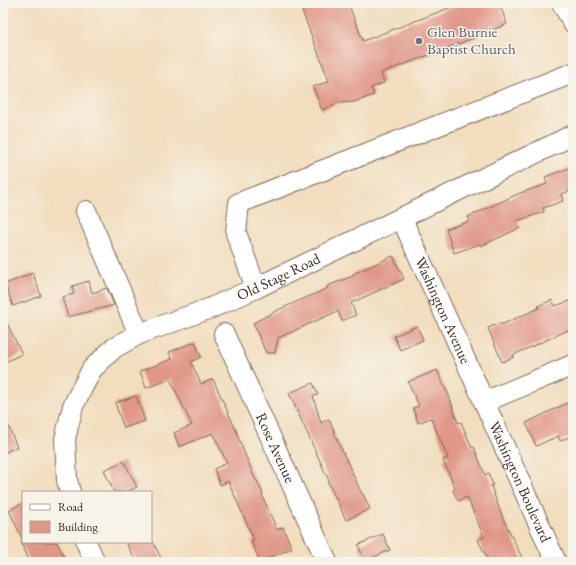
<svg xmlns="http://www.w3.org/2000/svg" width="576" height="565" font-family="'EB Garamond',serif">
	<rect width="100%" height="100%" fill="#f7f3e8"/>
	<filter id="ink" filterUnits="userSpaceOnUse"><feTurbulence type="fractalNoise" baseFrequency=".025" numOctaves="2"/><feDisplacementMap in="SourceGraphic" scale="8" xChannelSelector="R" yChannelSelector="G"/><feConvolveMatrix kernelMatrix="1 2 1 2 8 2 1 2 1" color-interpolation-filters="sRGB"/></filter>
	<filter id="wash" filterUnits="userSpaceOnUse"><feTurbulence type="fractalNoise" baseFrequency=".012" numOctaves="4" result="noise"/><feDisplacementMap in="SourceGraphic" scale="16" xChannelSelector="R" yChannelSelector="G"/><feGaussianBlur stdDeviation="0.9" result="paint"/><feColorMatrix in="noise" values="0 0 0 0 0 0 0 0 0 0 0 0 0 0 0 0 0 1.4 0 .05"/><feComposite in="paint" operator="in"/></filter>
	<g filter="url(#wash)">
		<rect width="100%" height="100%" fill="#f2ddbe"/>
		<g id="blocks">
			<g fill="#e09788">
				<path d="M299,3h49l15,38 99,-38h37l8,21 -12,5v1l-114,43 3,10 -13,5 3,7 -20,7 -15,1 -17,7 -9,-23 16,-6z"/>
				<path d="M569,168l4,11v11l-12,4 2,7 -20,7 1,4 -27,9 3,7 -39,18 -1,-2 -26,9 -8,-24 24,-8 -2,-4 52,-24 27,-9 -2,-7z"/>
				<path d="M393,256l11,23 -53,24 5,12 -14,6 -4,-10 -60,27 -3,15h-9l-13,-30 25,-13 50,-22 -1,-2 26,-10v-2z"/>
				<path d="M33,273l8,23 -28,10 -8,-22z"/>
				<path d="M89,281l3,12 15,-5 7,17 -46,12 -6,-20 12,-3 -2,-8z"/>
				<path d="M552,300l3,6 18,-6v28l-60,27 1,2 -12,5 -14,-34 12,-5 1,2 38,-17 -1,-2z"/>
				<path d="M3,315l19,39 -19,9z"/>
				<path d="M417,326l6,14 -23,10 -6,-14z"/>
				<path d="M195,342l6,15 -10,5 10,22 12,-5 26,58h-1l17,42h1l7,15 -1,1 15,35 6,-3 9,21 -32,14 -9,-21 3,-1 -26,-59 -8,4 -6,-16 13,-6 -14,-30 -34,14 -5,-14 18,-8 -22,-46 -24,9 -6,-17 32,-12 -3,-7z"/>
				<path d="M437,370l12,26 9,27 3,-1 11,26 2,-1 11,28 3,-2 5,12 -2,1 11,30 22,46h-35l-11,-22 6,-3 -17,-40 -9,4 -5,-11 2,-2 -12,-28 5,-2 -17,-40 -13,5 -5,-15 6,-2 -11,-24z"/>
				<path d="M313,383l5,12 -5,1 8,27 8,-4 6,14h-1l28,61h1l7,15 -24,11 -18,-38 1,-1 -40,-88z"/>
				<path d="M136,396l9,25 -21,7 -9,-25z"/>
				<path d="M573,400v35l-13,6 -2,-5 -22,10 -10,-23z"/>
				<path d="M3,413l14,34 -14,6z"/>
				<path d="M124,461l13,26 -11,5h-12l-10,-22z"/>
				<path d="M23,503v38l-14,-31z"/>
				<path d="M383,534l7,16 -25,11 -7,-16z"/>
				<path d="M21,542h36l10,20h-37z"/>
				<path d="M126,542h27l10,20h-27z"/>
			</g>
		</g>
	</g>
	<g filter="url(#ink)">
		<use href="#blocks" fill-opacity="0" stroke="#7b6956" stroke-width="1"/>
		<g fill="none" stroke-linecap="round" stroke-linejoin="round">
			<defs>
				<g id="minor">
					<path d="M562,3l11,20"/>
					<path d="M86,211l53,123"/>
					<path id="s1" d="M402,219l154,343"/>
					<path d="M256,288l-20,-55 3,-30 334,-130"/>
					<path id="s2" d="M224,334l103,228"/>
					<path d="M484,402l89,-37"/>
					<path id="s3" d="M70,492l-3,-12 -2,-41 8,-33 19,-37 22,-21 25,-14 72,-26 45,-20 317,-153"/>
					<path d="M86,542l9,20"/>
				</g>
			</defs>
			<use href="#minor" stroke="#7b6956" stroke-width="22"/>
			<use href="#minor" stroke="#fff" stroke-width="20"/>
		</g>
	</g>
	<circle fill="#6b7280" stroke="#f7f3e8" stroke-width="1.5" cx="419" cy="41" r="4"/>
	<g text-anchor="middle" stroke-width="3" stroke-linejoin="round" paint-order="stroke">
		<g font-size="15" fill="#5b616d" stroke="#f7f3e8" text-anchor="start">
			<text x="427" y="37">Glen Burnie<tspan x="427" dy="17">Baptist Church</tspan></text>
		</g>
		<g font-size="15" fill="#3b2a1e" stroke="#f7f3e8">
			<text dy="5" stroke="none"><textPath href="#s3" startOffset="339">Old Stage Road</textPath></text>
			<text dy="5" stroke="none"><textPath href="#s1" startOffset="100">Washington Avenue</textPath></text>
			<text dy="5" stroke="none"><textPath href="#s2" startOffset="125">Rose Avenue</textPath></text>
			<text dy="5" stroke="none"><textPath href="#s1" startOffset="288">Washington Boulevard</textPath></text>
		</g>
	</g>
	<rect width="576" height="565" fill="none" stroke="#f7f3e8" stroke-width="16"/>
	<rect x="22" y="491" width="130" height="52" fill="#f7f3e8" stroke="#aca397"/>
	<rect x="30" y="504" width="20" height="6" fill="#ffffff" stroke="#aca397"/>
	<text x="58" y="511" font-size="12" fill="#3b2a1e">Road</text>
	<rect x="30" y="521" width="20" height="12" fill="#e09788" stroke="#aca397"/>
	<text x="58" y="531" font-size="12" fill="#3b2a1e">Building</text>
</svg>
